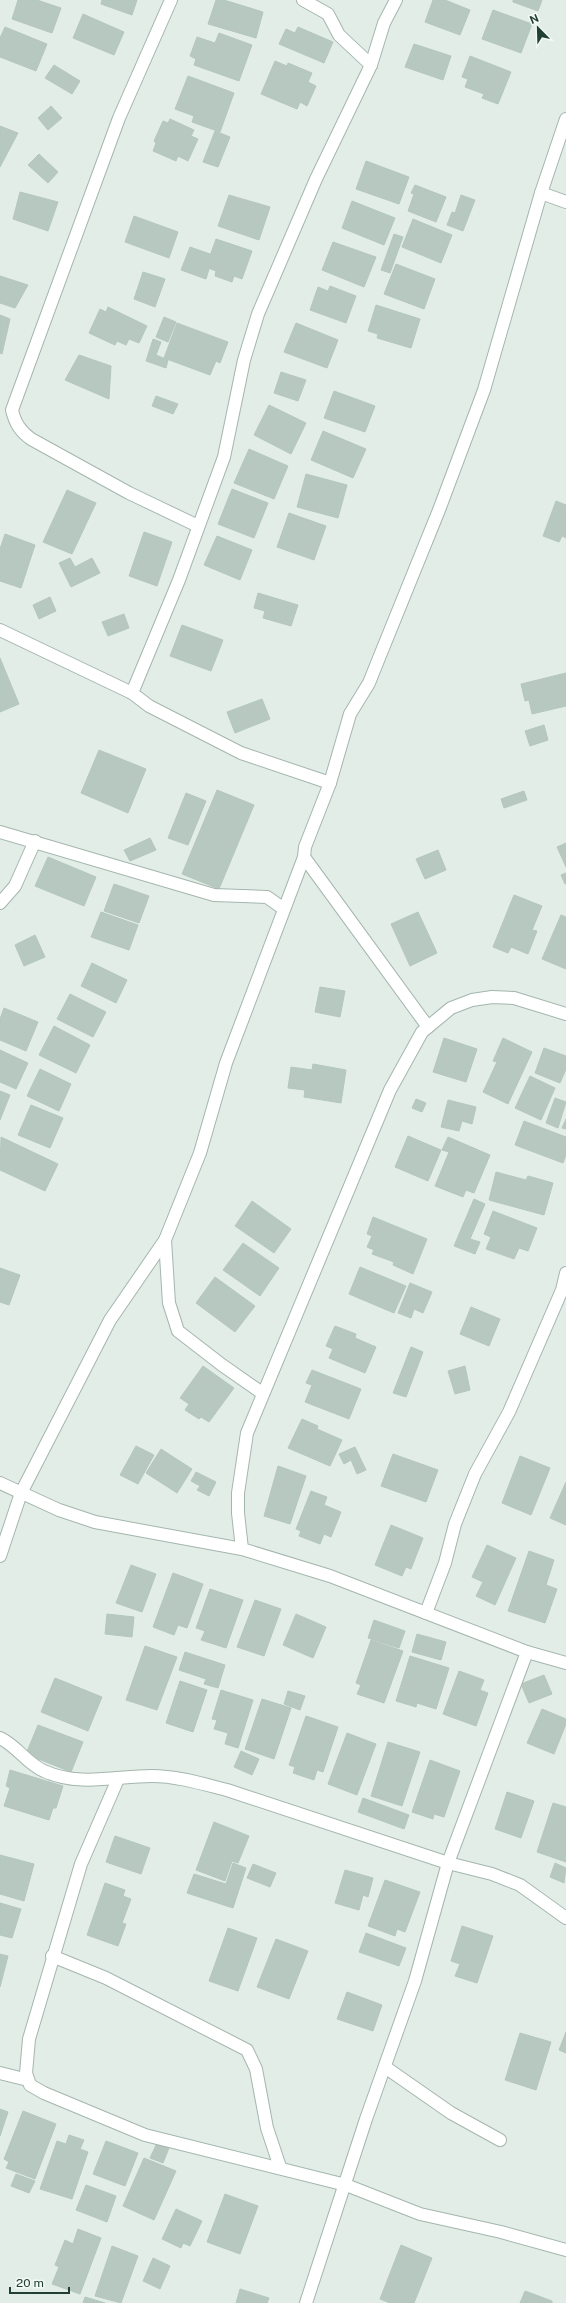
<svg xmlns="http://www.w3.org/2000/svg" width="566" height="2303" font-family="'Public Sans',sans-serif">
	<rect width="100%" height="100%" fill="#e2ede7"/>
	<g fill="#b7c8c0" stroke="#b4c7be">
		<path d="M18,0h19l24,8 -9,25 -40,-14z"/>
		<path d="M102,0h35l-5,15 -31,-11z"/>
		<path d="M216,0h8l39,12 -7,26 -48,-14z"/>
		<path d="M433,0h12l25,10 -10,25 -35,-13z"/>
		<path d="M513,0h29l-4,11 -25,-9z"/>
		<path d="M493,10l39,14 -11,29 -39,-14z"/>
		<path d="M83,14l41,18 -10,23 -41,-17z"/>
		<path d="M5,27l42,17 -11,27 -36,-14v-19z"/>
		<path d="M298,27l35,15 -9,21 -45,-19 7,-15 9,4z"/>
		<path d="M219,33l33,12 -13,36 -45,-16 2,-6 -6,-3 7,-19 18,6z"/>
		<path d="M414,44l37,12 -8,24 -38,-13z"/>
		<path d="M470,56l41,16 -13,32 -16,-6 2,-4 -19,-7 3,-8 -6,-2z"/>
		<path d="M275,61l12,5 1,-3 24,10 -4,9 8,4 -9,20 -7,-4 -3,7 -36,-15z"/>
		<path d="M54,65l26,16 -8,13 -27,-16z"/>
		<path d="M188,76l46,17 -14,39 -28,-10 2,-6 -19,-7z"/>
		<path d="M51,106l11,12 -14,12 -10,-12z"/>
		<path d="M170,119l24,11 -3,6 7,3 -10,22 -10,-5 -2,5 -23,-10 3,-8 -2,-2 9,-20 5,2z"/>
		<path d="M0,126l18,7 -18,34z"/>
		<path d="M215,131l15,6 -12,30 -15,-5z"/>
		<path d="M39,154l19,18 -10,11 -20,-18z"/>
		<path d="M366,161l43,16 -10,27 -43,-15z"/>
		<path d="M415,185l31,12 -10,25 -28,-11 6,-17 -3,-1z"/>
		<path d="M20,192l38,10 -10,29 -35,-12z"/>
		<path d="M229,195l41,12 -11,33 -41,-14z"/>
		<path d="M461,195l14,5 -12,31 -16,-6 5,-13 3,1z"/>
		<path d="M352,201l43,17 -11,27 -42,-17z"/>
		<path d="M134,216l44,16 -9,26 -44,-16z"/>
		<path d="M413,219l39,16 -11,28 -39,-16z"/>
		<path d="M394,234l9,3 -13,36 -9,-3z"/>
		<path d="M216,239l36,12 -10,28 -8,-3 -2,6 -17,-6 1,-5 -10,-4z"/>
		<path d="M333,242l43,15 -12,30 -42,-17z"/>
		<path d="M190,247l20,7 -5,13 4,2 -3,10 -25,-9z"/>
		<path d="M396,264l39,15 -11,30 -40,-15z"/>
		<path d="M143,272l22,7 -10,28 -21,-8z"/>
		<path d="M0,276l28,9 -13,23 -15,-5z"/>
		<path d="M330,286l26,10 -10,27 -36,-13 8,-23 10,4z"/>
		<path d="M376,305l44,14 -9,29 -34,-10 1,-4 -10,-3z"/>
		<path d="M108,307l39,19 -8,17 -10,-4 -3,6 -9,-4 -2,4 -26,-12 11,-24 6,3z"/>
		<path d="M0,315l10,4 -8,35 -2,-1z"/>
		<path d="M164,317l12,5 -8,20 -12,-5z"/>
		<path d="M177,323l51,19 -8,21 -4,-2 -6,14 -46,-17z"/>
		<path d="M296,323l42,17 -11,28 -43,-16z"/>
		<path d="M153,339l8,3 -5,13 12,5 -2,8 -20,-7z"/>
		<path d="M79,355l32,11 -2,33 -44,-19z"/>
		<path d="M281,372l25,8 -8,21 -24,-8z"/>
		<path d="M334,391l41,15 -10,26 -41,-14z"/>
		<path d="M156,396l22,8 -5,10 -21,-8z"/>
		<path d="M269,405l37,18 -15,31 -37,-19z"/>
		<path d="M323,431l43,18 -13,29 -42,-18z"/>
		<path d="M249,449l39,17 -14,33 -40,-16z"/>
		<path d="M306,474l41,11 -9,33 -41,-11z"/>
		<path d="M232,489l36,14 -14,35 -36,-14z"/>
		<path d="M67,490l29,13 -24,51 -29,-12z"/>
		<path d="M556,501l10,4v33l-4,-2 -3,6 -16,-6z"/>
		<path d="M289,513l37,13 -12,34 -37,-13z"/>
		<path d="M144,532l28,10 -15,44 -28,-10z"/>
		<path d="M5,534l30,11 -14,43 -21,-7v-32z"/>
		<path d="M217,536l35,14 -12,30 -36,-15z"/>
		<path d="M70,558l5,9 17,-9 8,15 -29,14 -12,-24z"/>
		<path d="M258,593l40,12 -7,21 -28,-8 2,-7 -11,-3z"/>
		<path d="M50,597l6,14 -17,8 -6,-14z"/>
		<path d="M124,614l5,14 -21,8 -6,-14z"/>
		<path d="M182,625l41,15 -12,31 -41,-15z"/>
		<path d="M0,658l19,46 -19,8z"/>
		<path d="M566,673v33l-34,8 -3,-14 -4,1 -4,-17z"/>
		<path d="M262,699l8,20 -35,14 -8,-21z"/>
		<path d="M544,725l4,15 -18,6 -5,-15z"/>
		<path d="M99,750l47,19 -18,44 -47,-20z"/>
		<path d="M217,790l37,15 -35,84 -37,-15z"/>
		<path d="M524,791l3,9 -23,8 -3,-9z"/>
		<path d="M186,793l20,8 -18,44 -20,-7z"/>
		<path d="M150,838l6,12 -26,11 -6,-11z"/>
		<path d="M566,843v24l-9,-20z"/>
		<path d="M438,850l8,20 -21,9 -9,-20z"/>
		<path d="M48,857l48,20 -12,29 -49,-20z"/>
		<path d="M566,873v11h-1l-4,-9z"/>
		<path d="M114,884l35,12 -10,27 -35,-12z"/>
		<path d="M514,895l28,11 -10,24 5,1 -9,23 -17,-7 -3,6 -15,-6z"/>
		<path d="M101,912l37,13 -9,25 -38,-13z"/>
		<path d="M418,912l19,41 -27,13 -19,-42z"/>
		<path d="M561,915l5,2v52l-24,-10z"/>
		<path d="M35,935l10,22 -21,9 -9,-21z"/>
		<path d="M92,963l35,17 -11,23 -35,-17z"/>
		<path d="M320,987l25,4 -5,26 -25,-5z"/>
		<path d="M70,994l36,18 -13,25 -36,-18z"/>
		<path d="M4,1008l34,14 -12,29 -26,-11v-21z"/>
		<path d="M54,1026l36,19 -14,28 -37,-18z"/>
		<path d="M444,1038l33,11 -11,33 -33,-10z"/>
		<path d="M503,1038l29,14 -24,52 -25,-12 14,-30 -4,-1z"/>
		<path d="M544,1048l22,8v13l-6,14 -25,-10z"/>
		<path d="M0,1050l28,13 -12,26 -16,-7z"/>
		<path d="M313,1064l33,6 -5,33 -37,-6 1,-7 -17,-2 3,-21 21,3z"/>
		<path d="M40,1069l31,15 -12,27 -32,-15z"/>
		<path d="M530,1076l25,12 -14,32 -26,-12z"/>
		<path d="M0,1091l10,4 -10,25z"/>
		<path d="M555,1098l11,4 -8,26 -12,-5z"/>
		<path d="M416,1099l10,4 -4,9 -10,-4z"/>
		<path d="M448,1100l28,7 -4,17 -10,-3 -3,10 -18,-4z"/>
		<path d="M31,1105l32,13 -13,30 -32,-13z"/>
		<path d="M566,1119v10l-4,-1z"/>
		<path d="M524,1121l42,16v18l-3,8 -48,-18z"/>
		<path d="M408,1136l33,14 -13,31 -33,-14z"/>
		<path d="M1,1137l57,27 -13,27 -45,-21z"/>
		<path d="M448,1137l42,18 -16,38 -8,-3 -3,7 -28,-11 14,-34 -7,-2z"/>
		<path d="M496,1172l30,8 2,-4 25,7 -9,32 -55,-15z"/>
		<path d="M474,1199l11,5 -15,35 10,3 -5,12 -21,-8z"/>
		<path d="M252,1201l39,28 -17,24 -39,-27z"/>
		<path d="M493,1211l44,17 -9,23 -9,-3 -5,11 -28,-10 5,-12 -7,-3z"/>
		<path d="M373,1217l54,22 -14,35 -20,-9 1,-3 -22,-8 2,-4 -7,-3 5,-11 -5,-2z"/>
		<path d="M243,1243l36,25 -19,28 -37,-26z"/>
		<path d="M360,1267l46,19 -12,27 -45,-19z"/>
		<path d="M0,1268l20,7 -11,30 -9,-3z"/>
		<path d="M215,1277l40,29 -20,26 -39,-29z"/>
		<path d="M410,1283l22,9 -9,21 -9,-4 -3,9 -13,-5z"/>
		<path d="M471,1307l29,12 -11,27 -29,-12z"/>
		<path d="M335,1326l21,8 -1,4 21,9 -11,26 -36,-15 4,-9 -7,-3z"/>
		<path d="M411,1347l12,5 -17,45 -13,-4z"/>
		<path d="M203,1366l31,22 -25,34 -8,-5 -2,2 -14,-9 4,-6 -9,-6z"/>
		<path d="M465,1366l5,24 -15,4 -7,-23z"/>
		<path d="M312,1370l49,19 -12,30 -44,-17 7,-17 -6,-2z"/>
		<path d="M302,1419l16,7 -1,3 25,11 -12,26 -42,-18z"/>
		<path d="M136,1446l18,9 -16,29 -18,-9z"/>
		<path d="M355,1447l11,23 -9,4 -6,-14 -7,4 -5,-10z"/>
		<path d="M161,1449l31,20 -15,24 -31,-20z"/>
		<path d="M393,1454l45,16 -12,32 -45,-16z"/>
		<path d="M520,1456l30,12 -19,47 -29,-12z"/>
		<path d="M278,1466l28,10 -16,48 -26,-8z"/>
		<path d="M196,1472l20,10 -7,14 -12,-6 3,-4 -9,-5z"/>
		<path d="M566,1482v43l-16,-7z"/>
		<path d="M311,1491l16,6 -3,8 17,7 -10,25 -7,-3 -4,10 -21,-8 2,-5 -5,-2z"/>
		<path d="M391,1525l32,13 -12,31 -5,-2 -4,9 -27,-11z"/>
		<path d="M487,1545l29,13 -21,47 -19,-9 7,-14 -11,-5z"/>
		<path d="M529,1551l25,9 -8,25 11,4 -12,34 -37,-12z"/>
		<path d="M131,1565l25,9 -14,38 -26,-9z"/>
		<path d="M173,1573l30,11 -16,44 -9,-3 -4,10 -21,-8z"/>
		<path d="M210,1589l33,11 -17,48 -25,-8 4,-9 -9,-3z"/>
		<path d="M255,1600l26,9 -17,47 -27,-9z"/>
		<path d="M107,1614l27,3 -2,20 -27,-3z"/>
		<path d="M296,1614l30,13 -13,31 -30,-13z"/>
		<path d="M374,1620l31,11 -6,17 -31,-10z"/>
		<path d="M417,1634l29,8 -5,18 -29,-8z"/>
		<path d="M371,1640l32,11 -19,52 -27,-9 4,-9 -5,-2z"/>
		<path d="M145,1646l32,11 -20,53 -31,-10z"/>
		<path d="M185,1652l40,13 -7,23 -14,-4 2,-5 -27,-9z"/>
		<path d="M410,1656l39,12 -13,41 -19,-6 -1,4 -20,-6z"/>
		<path d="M459,1671l25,9 -4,10 8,3 -12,33 -33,-12z"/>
		<path d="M544,1675l8,19 -23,9 -8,-19z"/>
		<path d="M55,1678l47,19 -14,34 -47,-19z"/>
		<path d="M180,1681l27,9 -14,42 -27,-9z"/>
		<path d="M221,1690l32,10 -15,48 -13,-4 3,-11 -14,-4 3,-9 -5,-1z"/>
		<path d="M288,1691l17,5 -5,14 -16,-6z"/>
		<path d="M262,1699l29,9 -17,51 -29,-10z"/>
		<path d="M542,1709l24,10v5l-12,30 -27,-11z"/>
		<path d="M306,1716l32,11 -15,45 -6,-2 -3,10 -21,-7 2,-6 -6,-2z"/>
		<path d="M38,1725l45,17 -12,30 -45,-18z"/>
		<path d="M347,1733l29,11 -19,51 -29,-11z"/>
		<path d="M388,1742l32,10 -18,54 -31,-10z"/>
		<path d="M241,1751l18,8 -7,16 -18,-8z"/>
		<path d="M430,1760l30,11 -16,46 -10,-3 -1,5 -21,-7z"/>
		<path d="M10,1770l53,16 -7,22h-3l-4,12 -45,-14 6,-18 -4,-2z"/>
		<path d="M507,1792l27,9 -13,37 -26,-9z"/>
		<path d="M363,1798l46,17 -5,14 -46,-17z"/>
		<path d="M553,1803l13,4v55l-29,-10z"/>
		<path d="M214,1822l35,14 -11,27 -6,-2 -7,20 -29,-11z"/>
		<path d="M115,1836l35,12 -9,26 -35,-12z"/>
		<path d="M0,1855l34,9 -10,37 -24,-7z"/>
		<path d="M233,1863l13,5 -13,40 -46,-15 7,-19 32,10z"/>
		<path d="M555,1863l11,5 -2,15 -14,-6z"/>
		<path d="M253,1864l23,9 -6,14 -23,-9z"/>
		<path d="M345,1870l28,8 -5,19 -5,-2 -4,15 -24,-7z"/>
		<path d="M385,1880l35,12 -15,40 -8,-3 -2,7 -27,-10z"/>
		<path d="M105,1883l20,7 -2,6 8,3 -9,24 4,1 -8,22 -31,-11z"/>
		<path d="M0,1903l21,6 -9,29 -12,-3z"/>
		<path d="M462,1926l31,10 -16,47 -22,-7 5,-12 -9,-3z"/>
		<path d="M228,1928l29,10 -19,53 -29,-10z"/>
		<path d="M366,1933l40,15 -7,18 -40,-14z"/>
		<path d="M276,1939l32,12 -19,48 -32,-12z"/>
		<path d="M0,1954l8,2 -8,31z"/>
		<path d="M347,1992l35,13 -9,26 -36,-12z"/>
		<path d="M566,2032v21l-7,-3z"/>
		<path d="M520,2033l31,9 -15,48 -31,-10z"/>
		<path d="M0,2109l8,3 -8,24z"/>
		<path d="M23,2111l33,13 -21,55 -29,-11 3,-6 -5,-3z"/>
		<path d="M69,2135l15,5 -4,9 8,3 -16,47 -32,-10 17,-48 9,3z"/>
		<path d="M106,2141l32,12 -13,33 -32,-12z"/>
		<path d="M157,2143l12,5 -6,15 -13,-5z"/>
		<path d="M144,2158l32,13 -22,49 -31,-14z"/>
		<path d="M16,2174l19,7 -6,12 -18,-7z"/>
		<path d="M86,2185l30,11 -9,26 -31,-12z"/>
		<path d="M225,2194l33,12 -18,48 -33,-12z"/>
		<path d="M176,2209l26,12 -12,25 -7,-3 -2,5 -19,-9z"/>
		<path d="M78,2229l23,9 -21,56 -28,-10 7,-17 -4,-2 10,-25 8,4z"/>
		<path d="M401,2245l31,13 -18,45h-24l-10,-4z"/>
		<path d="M112,2246l26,10 -17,47 -26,-7z"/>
		<path d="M153,2258l17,8 -10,23 -17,-8z"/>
		<path d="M240,2289l29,9 -2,5h-31z"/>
		<path d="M525,2291l27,10v2h-32z"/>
		<path d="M85,2297l20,6h-22z"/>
	</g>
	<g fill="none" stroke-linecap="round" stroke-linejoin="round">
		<defs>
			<g id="minor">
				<path d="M171,0l-52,118 -107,292c3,13 8,21 19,29l98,54 69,33"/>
				<path d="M303,0l25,14 11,21 32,30"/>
				<path d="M541,193l25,9"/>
				<path d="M0,630l132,63 17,13 92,47 89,30"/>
				<path d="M132,693l47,-113 45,-123 20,-97 14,-46 58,-135 55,-114 13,-42 12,-23"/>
				<path d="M0,832l214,63 53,2 17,12"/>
				<path d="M304,857l124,170"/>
				<path d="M0,903l15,-17 20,-45"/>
				<path d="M566,1014l-52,-16 -22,-1 -20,3 -21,8 -29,24 -32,58 -143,343 -9,60v20l4,36 88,27 197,76 39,11"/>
				<path d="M165,1240l4,63 9,28 44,34 40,28"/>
				<path d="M0,1483l59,27 36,12 147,27"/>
				<path d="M0,1556l21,-63 89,-173 55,-80 35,-87 26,-90 78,-206 1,-10 25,-64 20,-69 19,-31 8,-20 62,-153 45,-120 57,-197 25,-74"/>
				<path d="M426,1613l19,-50 10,-39 20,-50 34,-62 53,-122 4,-17"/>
				<path d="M0,1738c16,7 27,26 44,33 35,16 72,5 108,5 25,0 51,8 75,14l221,73 44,11 28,11 46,33"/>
				<path d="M118,1779l-37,85 -52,175 -3,34 4,12 14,8 101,42 201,50 74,29 81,18 65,18"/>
				<path d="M52,1956l54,22 141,72 9,19 11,59 13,39"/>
				<path d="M385,2067l66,46 49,27"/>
				<path d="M0,2073l28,7"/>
				<path d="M306,2303l60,-184 49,-138 33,-118 79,-211"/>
			</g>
		</defs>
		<use href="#minor" stroke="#a4b6ae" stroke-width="14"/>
		<use href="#minor" stroke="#fff" stroke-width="12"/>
	</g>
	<g transform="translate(538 28) rotate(337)" stroke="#f3f9f5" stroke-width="3" paint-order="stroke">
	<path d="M0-3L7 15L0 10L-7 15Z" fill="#204035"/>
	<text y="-6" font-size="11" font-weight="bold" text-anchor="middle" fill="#204035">N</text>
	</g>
	<path d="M10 2287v6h59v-6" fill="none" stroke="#204035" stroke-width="2"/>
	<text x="16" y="2287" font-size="12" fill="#204035" stroke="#f3f9f5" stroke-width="3" paint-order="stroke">20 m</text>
</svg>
